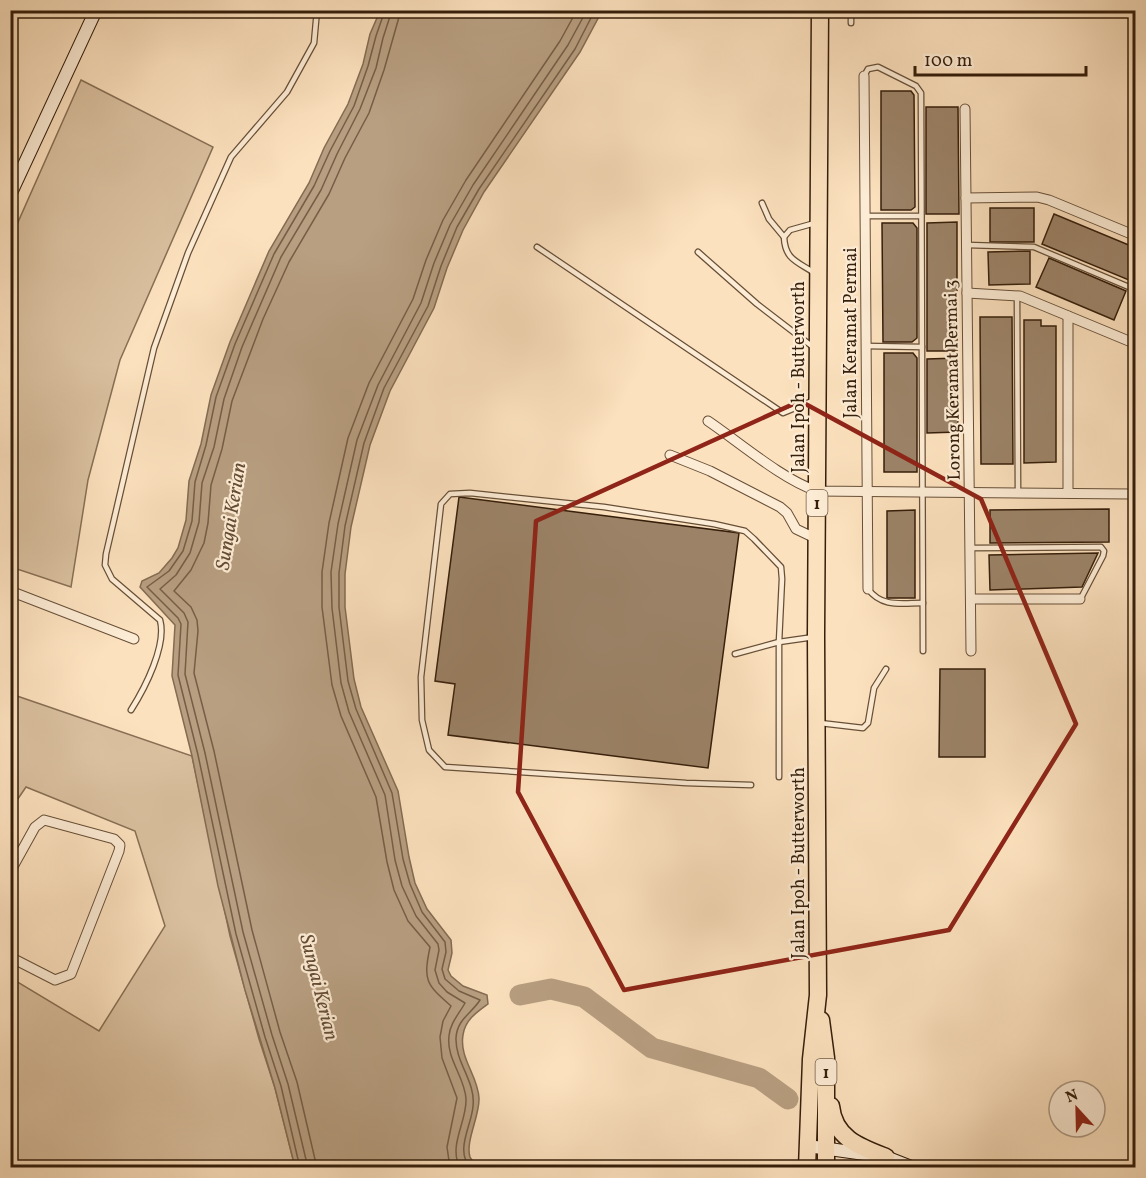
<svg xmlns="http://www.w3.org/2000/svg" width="1146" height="1178" font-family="Vollkorn,serif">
	<rect width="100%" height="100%" fill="#fce1be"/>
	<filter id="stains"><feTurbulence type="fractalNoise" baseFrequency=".00333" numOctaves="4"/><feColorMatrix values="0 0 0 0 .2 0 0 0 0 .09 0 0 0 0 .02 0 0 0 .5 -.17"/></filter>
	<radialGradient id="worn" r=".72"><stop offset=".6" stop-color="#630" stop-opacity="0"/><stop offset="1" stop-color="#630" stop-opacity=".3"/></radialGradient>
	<g fill="#dac09f" stroke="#886f54" stroke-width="1.5">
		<path d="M81,80l132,67 -93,213 -32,120 -17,107 -60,-20v-329z"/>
		<path d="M17,696l175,60 38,180 29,103 16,49 20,79h-284v-189l88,53 66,-105 -30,-95 -109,-44 -15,22v-106z"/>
	</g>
	<path fill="#b89f81" stroke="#846b51" stroke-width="1.5" d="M380,11h222l-22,41 -96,140 -21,38 -16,38 -13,40 -44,83 -20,54 -19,82 -6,47v33l9,72 7,28 37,84 11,66 6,26 12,26 24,31 1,13 -4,17 3,6 12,10 24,9 1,9c-11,8 -23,16 -25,31 -4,23 15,41 16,63 1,17 -14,44 -9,59 2,4 6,7 9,10h-184l-20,-79 -30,-98 -27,-104 -26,-130 -20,-80 3,-51 -35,-38 2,-6 17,-8 13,-15 6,-10 8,-28 3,-39 12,-37 10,-49 19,-53 39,-91 40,-68 15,-35 24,-44 15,-40 7,-30z"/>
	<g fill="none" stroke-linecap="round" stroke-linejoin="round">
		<g stroke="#765e46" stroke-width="1.5">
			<path d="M300,1168l-19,-82 -16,-49 -29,-103 -38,-179 -20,-80 3,-51 -3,-6 -31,-31 22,-16 14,-20 9,-30 3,-39 11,-37 10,-48 19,-53 39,-90 40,-68 16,-35 24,-45 14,-40 8,-30 9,-26"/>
			<path d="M308,1168l-20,-84 -16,-49 -29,-103 -38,-179 -20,-79 3,-52 -4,-9 -24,-24 16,-14 14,-22 9,-31 3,-39 12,-36 10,-48 18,-52 39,-90 40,-67 16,-36 23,-45 16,-41 7,-30 9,-28"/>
			<path d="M317,1168l-20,-86 -17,-50 -28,-102 -38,-179 -20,-78 4,-42 -1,-11 -6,-13 -17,-16 17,-21 13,-27 4,-20 3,-38 11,-36 10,-48 31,-82 26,-57 40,-68 16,-36 24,-45 15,-43 17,-60"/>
			<path d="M450,1168l-3,-21 10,-49 -15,-40 -2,-21 3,-16 8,-15c-25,-22 -28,-25 -21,-59l-22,-26 -14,-31 -7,-28 -11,-65 -35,-81 -9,-31 -10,-78v-35l7,-49 19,-85 21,-55 44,-84 13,-39 17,-40 23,-40 94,-139 17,-31"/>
			<path d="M460,1168c-12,-23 7,-46 6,-69 -1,-22 -20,-40 -17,-63 1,-13 10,-22 16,-33l-18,-11 -8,-9 -4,-13 4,-20 -1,-6 -22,-28 -14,-30 -7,-26 -10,-65 -36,-83 -8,-29 -9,-75 -1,-36 7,-48 19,-84 21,-55 43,-82 13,-40 16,-38 23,-40 95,-140 19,-35"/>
			<path d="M471,1168c-17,-17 1,-43 2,-62 3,-24 -18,-44 -17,-68 1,-19 16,-25 24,-38l-21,-9 -14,-12 -3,-10 4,-17 -1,-10 -23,-30 -12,-28 -7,-25 -11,-66 -36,-84 -8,-28 -9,-74v-34l6,-47 19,-83 20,-55 44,-82 13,-40 16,-39 22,-38 96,-140 20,-39"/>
		</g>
		<path stroke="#b89f81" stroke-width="21" d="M520,995l31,-6 33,8 68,51 107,30 29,21"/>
	</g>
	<g fill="#9c8368" stroke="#351e0a" stroke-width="1.5">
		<path d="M881,91h30l3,4 1,112 -4,3h-30z"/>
		<path d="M926,107h32l1,107h-33z"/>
		<rect x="990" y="208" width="44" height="34"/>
		<path d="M1054,214l82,34v35l-94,-39z"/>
		<path d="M957,222v129h-30v-128z"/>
		<path d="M882,223h31l4,5v110l-5,4h-29z"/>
		<path d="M1030,251v33l-41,1 -1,-33z"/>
		<path d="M1049,258l77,33 -12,29 -78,-33z"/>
		<path d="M980,317h32l1,147h-32z"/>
		<path d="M1024,320h17v6h15v136l-32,1z"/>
		<path d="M884,353h29l4,5v114h-33z"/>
		<path d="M958,358v74l-31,1v-74z"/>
		<path d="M459,497l280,36 -31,235 -260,-33 7,-51 -20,-3z"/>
		<path d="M1109,509v33l-119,1v-33z"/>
		<path d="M915,510v88h-28v-87z"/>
		<path d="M1098,553l-16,34 -92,3 -1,-35z"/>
		<path d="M940,669h45v88h-46z"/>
	</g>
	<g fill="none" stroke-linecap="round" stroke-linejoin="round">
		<defs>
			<g id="lane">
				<path d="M851,10v13"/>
				<path d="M864,76l4,-7 10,-2 38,19 5,7 2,558"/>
				<path d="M762,203l7,16 15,18"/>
				<path d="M866,216h55"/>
				<path d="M967,245l67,2 102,43"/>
				<path d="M537,247l246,166 29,-12"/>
				<path d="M698,252l59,52 56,43"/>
				<path d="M813,272c-17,-11 -28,-13 -29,-35l6,-7 25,-7"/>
				<path d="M1017,295l1,198"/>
				<path d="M866,346l56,1"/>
				<path d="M970,548l131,-1 3,4 -1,5 -22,42"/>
				<path d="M868,589c14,19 34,14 55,14"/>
				<path d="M735,654l44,-12 35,-5"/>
				<path d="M131,710c14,-22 36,-65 29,-90l-48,-41 -7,-14 1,-11 48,-206 34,-95 43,-96 56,-65 27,-49 3,-33"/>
				<path d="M820,723l43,5 5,-5 6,-35 12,-19"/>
				<path d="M751,785l-65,-2 -241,-16 -16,-17 -7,-30 -1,-43 20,-173 9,-10 20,-1 134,14 110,17 31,7 9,8 27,28 1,12 -3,63v135"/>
			</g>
			<g id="street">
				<path d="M864,76l4,513"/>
				<path d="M965,109l6,542"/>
				<path d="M966,198l71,-1 12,3 87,36"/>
				<path d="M967,293l53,3 116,48"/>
				<path d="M1068,316v177"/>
				<path d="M708,421c31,21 75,59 109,70l314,3"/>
				<path d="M670,455l40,16 70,36 7,6 9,16 21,10"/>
				<path d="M10,591l124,48"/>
				<path d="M971,599h109"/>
				<path d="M10,872l25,-45 9,-7 70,19 6,6 -1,6 -48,123 -16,6 -45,-23"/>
			</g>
			<g id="secondary">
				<path d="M10,195l86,-185"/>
				<path d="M808,1146l78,11 28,11"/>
			</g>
			<g id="highway">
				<path d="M821,1020l5,38v110"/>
				<path d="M831,1106c3,32 29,41 55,51"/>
				<path d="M807,1168l4,-109 7,-64 -2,-359 4,-626"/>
			</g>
		</defs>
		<use href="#lane" stroke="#674f37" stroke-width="7"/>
		<use href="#street" stroke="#674f37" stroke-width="11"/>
		<use href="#secondary" stroke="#351e0a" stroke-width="14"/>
		<use href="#highway" stroke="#351e0a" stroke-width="19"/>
		<use href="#lane" stroke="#fdecd5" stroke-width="4.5"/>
		<use href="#street" stroke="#fdecd5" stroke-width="9"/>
		<use href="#secondary" stroke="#fdecd5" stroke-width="12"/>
		<use href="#highway" stroke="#fce1be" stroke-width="16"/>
	</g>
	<path fill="none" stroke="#8f2418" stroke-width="4.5" stroke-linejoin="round" d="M800,401l181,98 95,225 -127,206 -325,60 -106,-198 18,-271z"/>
	<g text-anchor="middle" stroke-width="4.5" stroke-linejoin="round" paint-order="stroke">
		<g fill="#fdecd5" stroke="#715c47" stroke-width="1.5">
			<rect x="806.5" y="490" width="21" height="26" rx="4.5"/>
			<rect x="815.5" y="1059" width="21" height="26" rx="4.5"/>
		</g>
		<g font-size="16" font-weight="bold" fill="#351e0a">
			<text x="817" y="509">1</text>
			<text x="826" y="1078">1</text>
		</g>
		<g font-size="18" fill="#351e0a" stroke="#fdecd5">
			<text transform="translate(850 333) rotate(-90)" y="6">Jalan Keramat Permai</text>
			<text transform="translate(798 377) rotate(-90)" y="6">Jalan Ipoh - Butterworth</text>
			<text transform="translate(952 380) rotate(-91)" y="6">Lorong Keramat Permai 3</text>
			<text transform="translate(798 863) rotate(-90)" y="6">Jalan Ipoh - Butterworth</text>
		</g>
		<g font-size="20" font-style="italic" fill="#634b34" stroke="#fdecd5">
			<text transform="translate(230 516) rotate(-81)" y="7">Sungai Kerian</text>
			<text transform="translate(320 987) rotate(76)" y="7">Sungai Kerian</text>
		</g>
	</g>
	<rect width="1146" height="1178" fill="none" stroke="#fce1be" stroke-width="36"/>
	<rect x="12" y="12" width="1122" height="1154" fill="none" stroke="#351e0a" stroke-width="3"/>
	<rect x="18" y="18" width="1110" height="1142" fill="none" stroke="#351e0a" stroke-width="1.5"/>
	<g transform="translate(1077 1109) rotate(338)"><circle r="28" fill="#fdecd5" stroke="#ad9a84" stroke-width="1.5"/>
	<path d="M0-4.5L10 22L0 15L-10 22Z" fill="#8f2418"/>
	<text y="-9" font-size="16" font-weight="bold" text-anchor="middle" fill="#351e0a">N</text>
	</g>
	<path d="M915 66v9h171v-9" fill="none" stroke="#351e0a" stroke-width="3"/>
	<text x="924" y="66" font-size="18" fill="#351e0a" stroke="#fdecd5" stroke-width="4.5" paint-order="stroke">100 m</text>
	<rect width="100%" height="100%" filter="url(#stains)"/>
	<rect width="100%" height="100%" fill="url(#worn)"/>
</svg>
